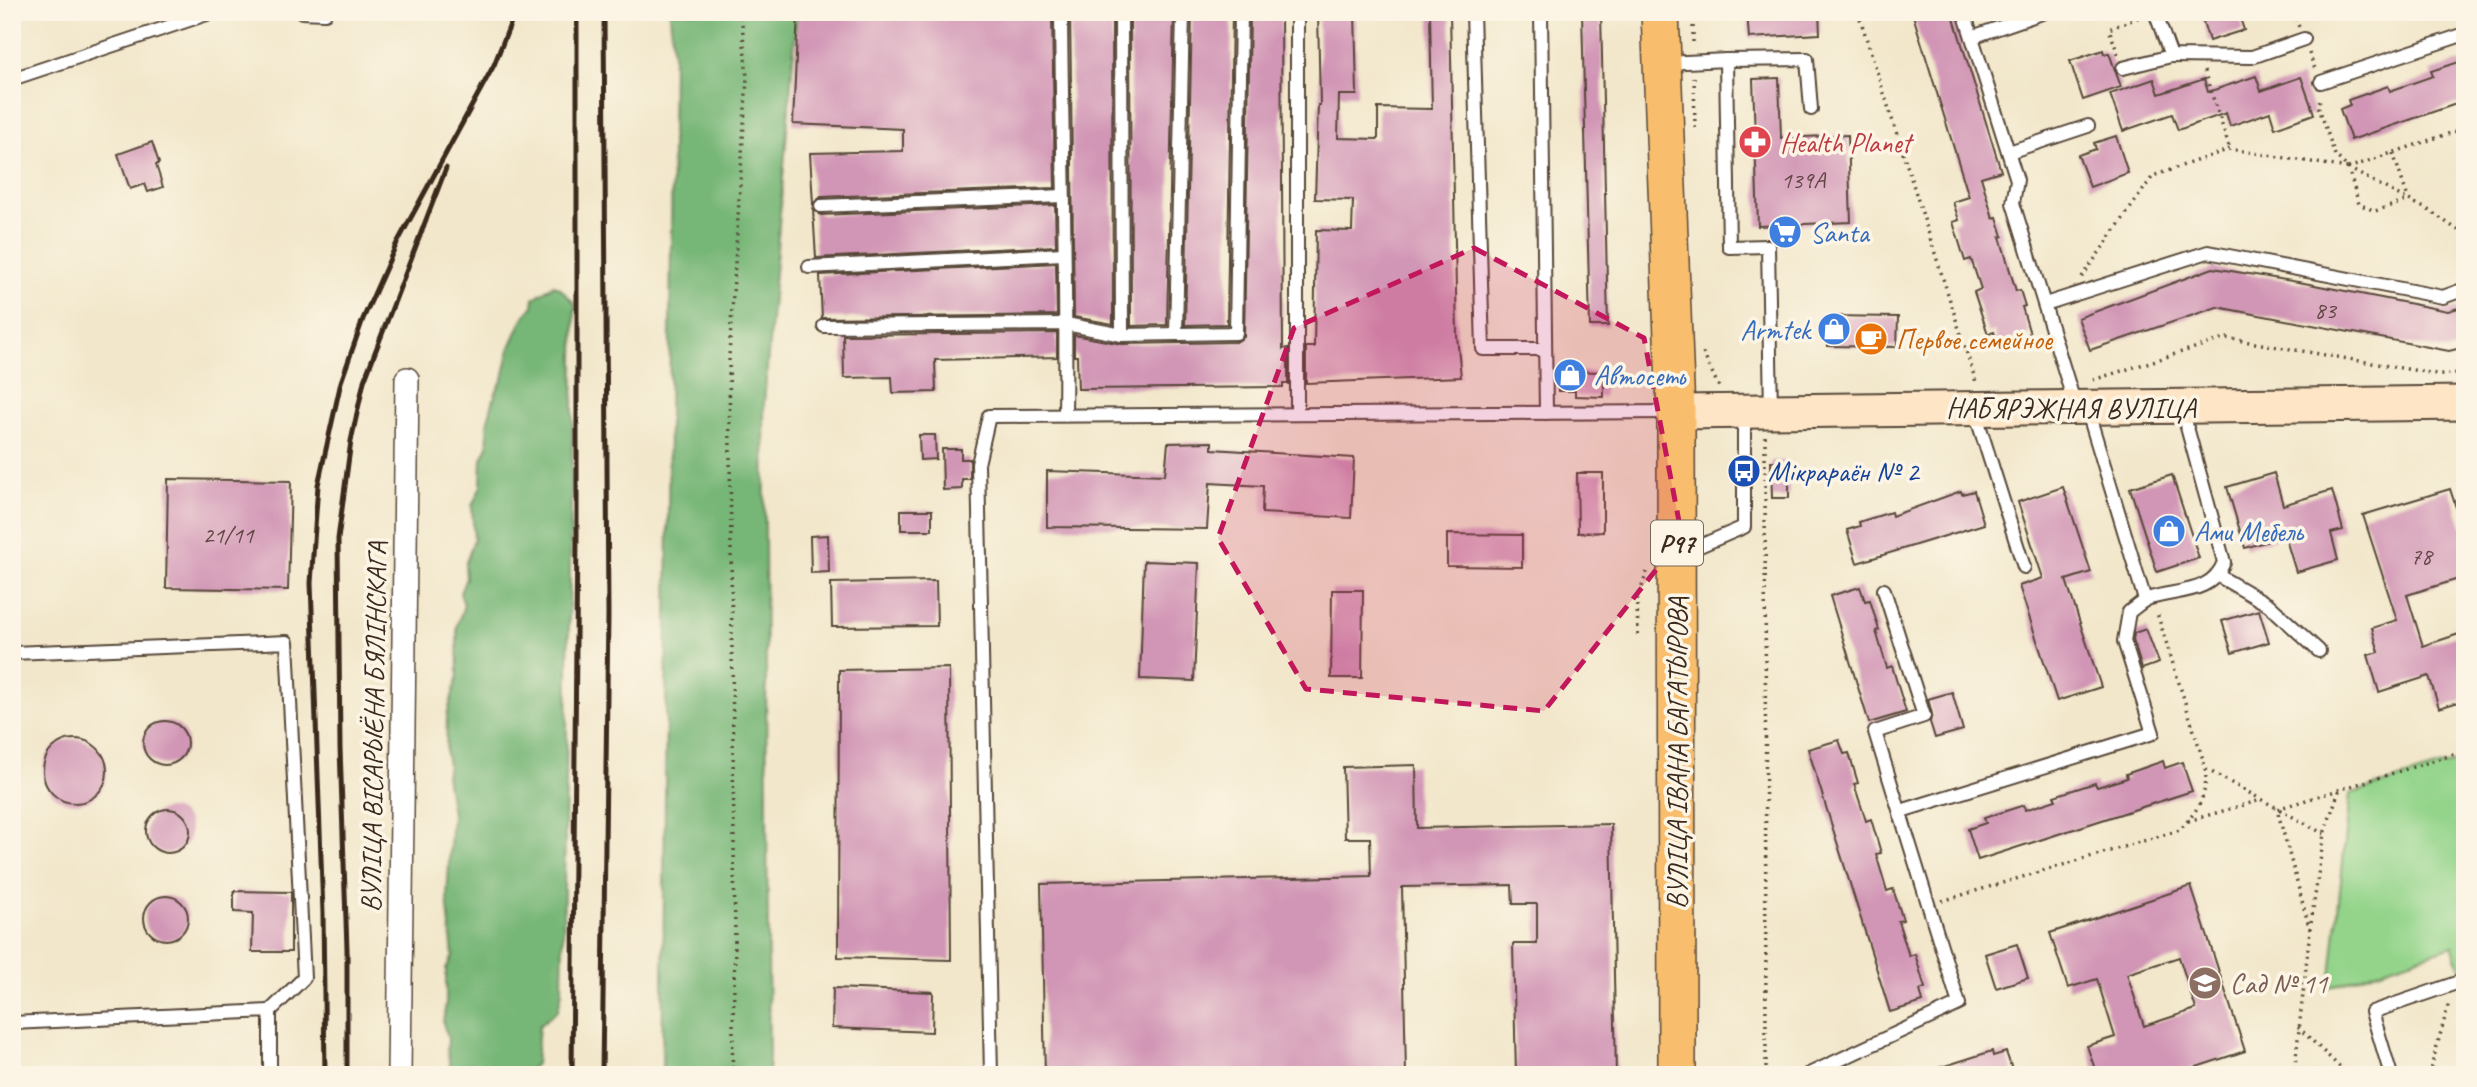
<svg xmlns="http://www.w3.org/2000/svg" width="2477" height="1087" font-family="Caveat,sans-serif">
	<rect width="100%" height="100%" fill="#fcf5e5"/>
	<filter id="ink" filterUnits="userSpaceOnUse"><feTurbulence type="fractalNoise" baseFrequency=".0143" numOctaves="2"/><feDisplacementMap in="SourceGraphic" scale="14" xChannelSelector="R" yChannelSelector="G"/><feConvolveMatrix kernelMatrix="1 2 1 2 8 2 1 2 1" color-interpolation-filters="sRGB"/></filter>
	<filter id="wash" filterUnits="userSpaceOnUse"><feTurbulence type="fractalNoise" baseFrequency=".00686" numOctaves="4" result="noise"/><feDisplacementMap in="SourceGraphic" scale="28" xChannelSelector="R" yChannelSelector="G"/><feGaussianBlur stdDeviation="1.57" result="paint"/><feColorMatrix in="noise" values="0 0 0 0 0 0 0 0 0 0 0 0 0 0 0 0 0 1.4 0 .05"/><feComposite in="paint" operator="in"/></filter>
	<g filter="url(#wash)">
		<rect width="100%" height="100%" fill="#f2e7cb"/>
		<path fill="#93d48a" stroke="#677f54" stroke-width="2" d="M2465,759v211l-4,1 -9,-25 -122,41 20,-193z"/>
		<g fill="#76b676" stroke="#58704a" stroke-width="2">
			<path d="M670,12h127l-33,391 5,672h-107l11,-1021z"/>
			<path d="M554,285l6,3 15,16 -13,688 -4,18 -19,16 -3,38 -12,11h-72l-5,-25 1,-11 -5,-16 3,-20v-34l7,-13 -6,-59 5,-83 -6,-39 2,-9 -2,-13 1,-38 11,-40 -1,-49 7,-21 -4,-12 6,-15 -1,-13 9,-26 -2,-33 9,-20 1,-27 6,-13 -1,-23 9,-31 7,-13 7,-32 13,-29 10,-12 1,-8z"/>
		</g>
		<g id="blocks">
			<g fill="#d195b5" fill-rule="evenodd">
				<path d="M798,12h254l3,176 -234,9 -8,7 -3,-51 93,-2v-22l-110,-5z"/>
				<path d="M1070,12h42l1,312 -39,-7z"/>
				<path d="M1130,12h44l-7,313 -36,1z"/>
				<path d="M1192,12h40l-5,312 -42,1z"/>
				<path d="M1250,12h31l2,337 5,-1v36h-5v3l-205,2 -1,-33h-3v-21l48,9 114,-2 8,-5z"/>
				<path d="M1318,12h37l2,83h-18l-1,43 40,1v-31l54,1 -2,-97h20l7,324 4,41 -155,6v-36h8l2,-117 36,1 1,-31 -38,-1 3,-94h2z"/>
				<path d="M1582,12h19l7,314h-18z"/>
				<path d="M1747,12h72l1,22 -71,4z"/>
				<path d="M1912,12h40l49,159 -20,6 12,41 4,-1 6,19 -3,1 16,54 4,-1 5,16 -3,1 8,27 -32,10 -4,-12 -6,2 -14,-42 7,-3 -10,-30 -6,2 -12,-39 6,-2 -6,-18 16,-5z"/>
				<path d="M2200,12h38l6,18 -35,11z"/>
				<path d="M2103,50l1,4 5,-1 12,34 -38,13 -13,-39z"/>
				<path d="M2465,60v41l-114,39 -11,-31 10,-4 -2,-5 40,-14 2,5 43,-15 -2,-5z"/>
				<path d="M2256,76l5,15 40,-14 13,37 -39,14 -5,-16 -40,14 -4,-13 -48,17 -6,-16 -49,17 -13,-37 44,-15 5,15 45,-15 4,13z"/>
				<path d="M1779,78l2,60 67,-3 3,87 -93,4 -5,-147z"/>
				<path d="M2116,136l12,37 -38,14 -12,-32 18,-6 -2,-6z"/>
				<path d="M152,142l7,21 -3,2 7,22 -15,5 -3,-8 -15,5 -12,-35z"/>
				<path d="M1055,205l1,41 -240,12 -3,-49 8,6z"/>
				<path d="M1056,263l1,52 -235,3 -2,-43z"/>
				<path d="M2213,268l91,15 144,28 17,-5v41l-16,4 -232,-44 -127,43 -12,-32z"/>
				<path d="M1829,316l69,1 -1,30 -69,-1z"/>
				<path d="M1057,333v24l-122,3 1,32 -43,1 -1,-16 -48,1 -1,-43z"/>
				<path d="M1558,371l46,1v25l-29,-1v-5h-17z"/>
				<path d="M919,435h16l1,24 -16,1z"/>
				<path d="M1212,442v7l142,9 -3,60 -89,-5 1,-27 -53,-3 -3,46 -160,-2v-56l118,4 3,-32z"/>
				<path d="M942,449h19v10h9v20h-8v10l-19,1z"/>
				<path d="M1771,461h18v37h-17z"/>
				<path d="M1577,473h26v59l-25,1z"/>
				<path d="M2274,473l9,32 49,-15 11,40 -12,3 7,27 -42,12 -11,-36 -40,12 -18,-61z"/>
				<path d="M2172,475l27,83 -42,14 -27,-84z"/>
				<path d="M168,479l123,2 -3,109 -122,-2z"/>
				<path d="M2063,487l28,85 -25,8 35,107 -44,14 -38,-115 24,-8 -25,-76z"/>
				<path d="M2450,489l15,46v42l-58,18 16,51 42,-14v68l-26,8 -10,-32 -50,16 -11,-37 11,-3 -7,-24 25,-8 -34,-105z"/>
				<path d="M1961,491l1,3 12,-3 10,33 -127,39 -10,-33 13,-4 -1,-4 32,-10 1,4z"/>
				<rect x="901" y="510" width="31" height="20"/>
				<path d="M1447,534l75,1v32l-75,-1z"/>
				<path d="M828,535l1,37 -18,1 -1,-37z"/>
				<path d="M1144,561l55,2 -5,118 -54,-2z"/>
				<path d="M936,581l1,45 -105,1 -1,-44z"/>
				<path d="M1860,587l5,14 5,-1 9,30 -3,1 11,37 5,-2 14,46 -37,11 -39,-127z"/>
				<path d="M1332,590h31l-1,88h-31z"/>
				<path d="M2259,610l10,32 -37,11 -10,-32z"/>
				<path d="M2146,629l13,34 -17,6 -9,-29 1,-7z"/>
				<path d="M949,668l2,292 -113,-3 1,-287z"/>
				<path d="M1952,692l11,38 -28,8 -5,-16 2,-8 -4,-15z"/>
				<circle cx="165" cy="743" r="22"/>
				<circle cx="75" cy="771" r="32"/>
				<path d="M1839,740l5,14 5,-1 9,30 -4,1 12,37 5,-2 10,34 -5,1 11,37 6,-2 10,31 -5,1 11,35 6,-2 10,34 -5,2 3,12 -33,10 -82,-263z"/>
				<path d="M2163,761l2,7 17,-6 10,29 -214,69 -10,-31 18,-6 -2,-5 40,-13 1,5 31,-10 -2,-4 41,-13 2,4 30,-9 -1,-4z"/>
				<path d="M1416,765l1,63 194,-4 5,251h-100l-3,-131h24v-40h-24l-1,-19 -110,2 4,188h-361l-4,-191 330,-8 -1,-38h-25l-2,-71z"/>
				<circle cx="168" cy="831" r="22"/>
				<path d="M2191,886l54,165 -73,24h-75l-10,-29 28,-9 -18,-58 -29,9 -18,-55zM2179,957l17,52 -52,17 -17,-52z"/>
				<path d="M234,891l57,1v60h-39l1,-39 -19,-1z"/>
				<circle cx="166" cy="918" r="22"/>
				<path d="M2017,944l11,34 -32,10 -11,-34z"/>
				<path d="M833,988l100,4 -1,40 -100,-4z"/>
				<path d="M1992,1051l1,5 13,-4 8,23h-84l-1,-4z"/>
			</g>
		</g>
	</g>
	<g filter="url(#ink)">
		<use href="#blocks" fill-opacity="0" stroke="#564638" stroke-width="2"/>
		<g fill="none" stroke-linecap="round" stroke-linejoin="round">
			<defs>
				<g id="lane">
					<path d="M302,12l23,1"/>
					<path d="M1061,12c1,134 6,269 4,403"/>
					<path d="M1121,12l1,323"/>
					<path d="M1473,12l10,337h62"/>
					<path d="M1541,12l5,401"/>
					<path d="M1964,12l53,168 -4,23 62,202"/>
					<path d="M2155,12l16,44 81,1 52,-18"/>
					<path d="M1972,37l73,-25"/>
					<path d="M1726,60l81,-1 4,50"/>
					<path d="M1666,63l60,-3 3,187 39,-1 3,165"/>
					<path d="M2123,68l48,-12"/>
					<path d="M12,79l201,-67"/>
					<path d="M2321,82l144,-48"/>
					<path d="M2009,152l79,-26"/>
					<path d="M821,206l242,-10"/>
					<path d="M809,267l254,-13"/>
					<path d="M2045,304l163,-52 235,45 22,-8"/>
					<path d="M824,326l242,-2 56,11 114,-2 5,-321"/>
					<path d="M1176,334l7,-322"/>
					<path d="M2087,409l58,191"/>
					<path d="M1975,412l49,155"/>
					<path d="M1297,414v-402"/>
					<path d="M1681,554l63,-27v-115"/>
					<path d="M2217,575l52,30 50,46"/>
					<path d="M12,653l275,-11 17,336 -34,33"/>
					<path d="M1901,811l252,-78 -29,-92 5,-29c6,-4 12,-10 18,-13 29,-10 65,-4 77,-37l-42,-153"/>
					<path d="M12,1023l258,-12v64"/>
					<path d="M12,1065l1,10"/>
					<path d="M991,1075l-13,-611 11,-48 683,-4"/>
					<path d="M1807,1075l152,-71 -84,-272 49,-16 -40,-126"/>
					<path d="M2391,1075l-19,-63 93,-32"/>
				</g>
				<path id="street" d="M399,1075l8,-696"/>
				<path id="secondary" d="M1676,412l789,-9"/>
				<path id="primary" d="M1660,12l16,400 1,663"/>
			</defs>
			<use href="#lane" stroke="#564638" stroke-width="16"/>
			<use href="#street" stroke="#564638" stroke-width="26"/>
			<use href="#secondary" stroke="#564638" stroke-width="37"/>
			<use href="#primary" stroke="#564638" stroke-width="40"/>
			<g stroke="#564638" stroke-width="3.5" stroke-dasharray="2 5" stroke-linecap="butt">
				<path d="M1693,12v33"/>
				<path d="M1858,12l118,370"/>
				<path d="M2293,12l6,15"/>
				<path d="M2309,53l6,16"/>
				<path d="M2118,54l-9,-25 33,-13"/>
				<path d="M2204,71l26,78"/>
				<path d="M1694,77l1,52"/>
				<path d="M2393,153l15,45"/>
				<path d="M2348,168l11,36 16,7 34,-11 21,11 35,24"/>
				<path d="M2348,168l117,-40"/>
				<path d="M2348,168l60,32"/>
				<path d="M2082,277l71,-101 77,-27 118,19 -13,-13 -17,-50 4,-9"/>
				<path d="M1703,353l16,34"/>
				<path d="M2093,380l133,-42 216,37 23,-3"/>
				<path d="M1765,436l1,639"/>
				<path d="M1638,635l-1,-34 10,-29"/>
				<path d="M2206,769l118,65"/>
				<path d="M2188,821l73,-21"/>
				<path d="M1942,901l238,-71c19,-22 26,-31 26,-61l-49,-156"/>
				<path d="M2310,930l-33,-121 188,-58"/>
				<path d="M2298,1027l50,48"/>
				<path d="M732,1075l3,-134 -6,-585 18,-279 -6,-65"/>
				<path d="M2294,1075l16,-145 14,-96 16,-46"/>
				<path d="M2431,1075l-1,-4 19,-68"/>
			</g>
			<use href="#lane" stroke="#fff" stroke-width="12"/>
			<use href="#street" stroke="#fff" stroke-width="23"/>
			<use href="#secondary" stroke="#fde5c5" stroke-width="33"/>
			<use href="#primary" stroke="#f9be6d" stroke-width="37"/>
			<g stroke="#3b2a1e" stroke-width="5">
				<path d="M325,1075l-2,-162 -12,-330 7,-98 23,-103 22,-63 33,-74 98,-180 21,-53"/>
				<path d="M347,1075v-126l-7,-201 -2,-209 13,-98 13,-60 82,-213"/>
				<path d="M572,1075l5,-541v-522"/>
				<path d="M602,1075l6,-460 -4,-603"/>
			</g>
		</g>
	</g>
	<path fill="#c2185b" fill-opacity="0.2" stroke="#c2185b" stroke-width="5" stroke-dasharray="14 9" stroke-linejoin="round" d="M1474,248l170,90 38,199 -138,174 -238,-22 -88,-151 76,-210z"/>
	<defs>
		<symbol id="pharmacy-disc" viewBox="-11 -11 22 22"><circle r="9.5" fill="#e0444e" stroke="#fcf5e5"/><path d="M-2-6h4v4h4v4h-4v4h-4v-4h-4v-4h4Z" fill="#fff"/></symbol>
		<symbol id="supermarket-disc" viewBox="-11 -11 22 22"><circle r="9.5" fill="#3f7fe0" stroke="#fcf5e5"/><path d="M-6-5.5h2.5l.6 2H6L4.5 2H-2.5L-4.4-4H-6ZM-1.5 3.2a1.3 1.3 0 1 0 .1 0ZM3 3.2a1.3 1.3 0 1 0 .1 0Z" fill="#fff"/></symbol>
		<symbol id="shop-disc" viewBox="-11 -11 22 22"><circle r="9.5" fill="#3f7fe0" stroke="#fcf5e5"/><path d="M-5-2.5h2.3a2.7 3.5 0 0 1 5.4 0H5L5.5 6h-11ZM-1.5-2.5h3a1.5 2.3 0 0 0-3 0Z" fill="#fff"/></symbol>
		<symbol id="cafe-disc" viewBox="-11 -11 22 22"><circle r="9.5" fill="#e8710a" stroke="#fcf5e5"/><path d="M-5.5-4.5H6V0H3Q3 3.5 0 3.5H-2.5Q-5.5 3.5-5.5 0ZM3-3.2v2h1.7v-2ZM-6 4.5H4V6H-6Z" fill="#fff"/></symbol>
		<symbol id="bus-disc" viewBox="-11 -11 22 22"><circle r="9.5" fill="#1a4fb4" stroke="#fcf5e5"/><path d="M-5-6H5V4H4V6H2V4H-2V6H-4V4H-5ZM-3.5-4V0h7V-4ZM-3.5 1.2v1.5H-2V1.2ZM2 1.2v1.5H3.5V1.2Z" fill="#fff"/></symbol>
		<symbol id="school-disc" viewBox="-11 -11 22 22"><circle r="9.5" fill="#8d6e63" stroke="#fcf5e5"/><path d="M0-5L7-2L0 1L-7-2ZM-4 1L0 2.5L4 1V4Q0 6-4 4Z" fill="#fff"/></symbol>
	</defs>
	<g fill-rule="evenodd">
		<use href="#pharmacy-disc" x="1736" y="123" width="38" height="38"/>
		<use href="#supermarket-disc" x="1766" y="213" width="38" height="38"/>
		<use href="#shop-disc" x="1815" y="310" width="38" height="38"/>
		<use href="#cafe-disc" x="1852" y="320" width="38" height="38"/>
		<use href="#shop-disc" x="1551" y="356" width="38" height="38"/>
		<use href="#bus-disc" x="1725" y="452" width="38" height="38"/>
		<use href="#shop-disc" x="2150" y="512" width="38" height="38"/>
		<use href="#school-disc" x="2186" y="964" width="38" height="38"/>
	</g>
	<g text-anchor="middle" stroke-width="7" stroke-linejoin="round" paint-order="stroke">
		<g font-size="24" fill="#604544">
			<text x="1803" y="188">139А</text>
			<text x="2325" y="318">83</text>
			<text x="228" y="543">21/11</text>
			<text x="2421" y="564">78</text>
		</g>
		<rect fill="#fcf5e5" stroke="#75675a" stroke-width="2" x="1651" y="520.5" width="52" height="45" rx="5"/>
		<g font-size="26" font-weight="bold" fill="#3b2a1e">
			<text x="1677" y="552">Р97</text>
		</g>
		<g font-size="28" fill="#be3a42" stroke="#fcf5e5" text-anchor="start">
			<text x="1780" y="152">Health Planet</text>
		</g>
		<g font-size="28" fill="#366cbe" stroke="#fcf5e5" text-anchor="start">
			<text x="1810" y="242">Santa</text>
			<text x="1810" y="339" text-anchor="end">Armtek</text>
			<text x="1594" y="385">Автосеть</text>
			<text x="2194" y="541">Ами Мебель</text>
		</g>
		<g font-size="28" fill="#c56008" stroke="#fcf5e5" text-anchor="start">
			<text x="1896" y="349">Первое семейное</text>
		</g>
		<g font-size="28" fill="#3b2a1e" stroke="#fcf5e5">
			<text x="2071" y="418">НАБЯРЭЖНАЯ ВУЛІЦА</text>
			<text transform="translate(373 727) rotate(-89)" y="10">ВУЛІЦА ВІСАРЫЁНА БЯЛІНСКАГА</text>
			<text transform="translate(1677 753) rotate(-90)" y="10">ВУЛІЦА ІВАНА БАГАТЫРОВА</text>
		</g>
		<g font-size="28" fill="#164399" stroke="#fcf5e5" text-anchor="start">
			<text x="1768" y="481">Мікрараён № 2</text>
		</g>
		<g font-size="28" fill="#785e54" stroke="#fcf5e5" text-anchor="start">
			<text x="2230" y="993">Сад № 11</text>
		</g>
	</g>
	<rect width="2477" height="1087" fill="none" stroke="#fcf5e5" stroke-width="42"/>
</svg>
